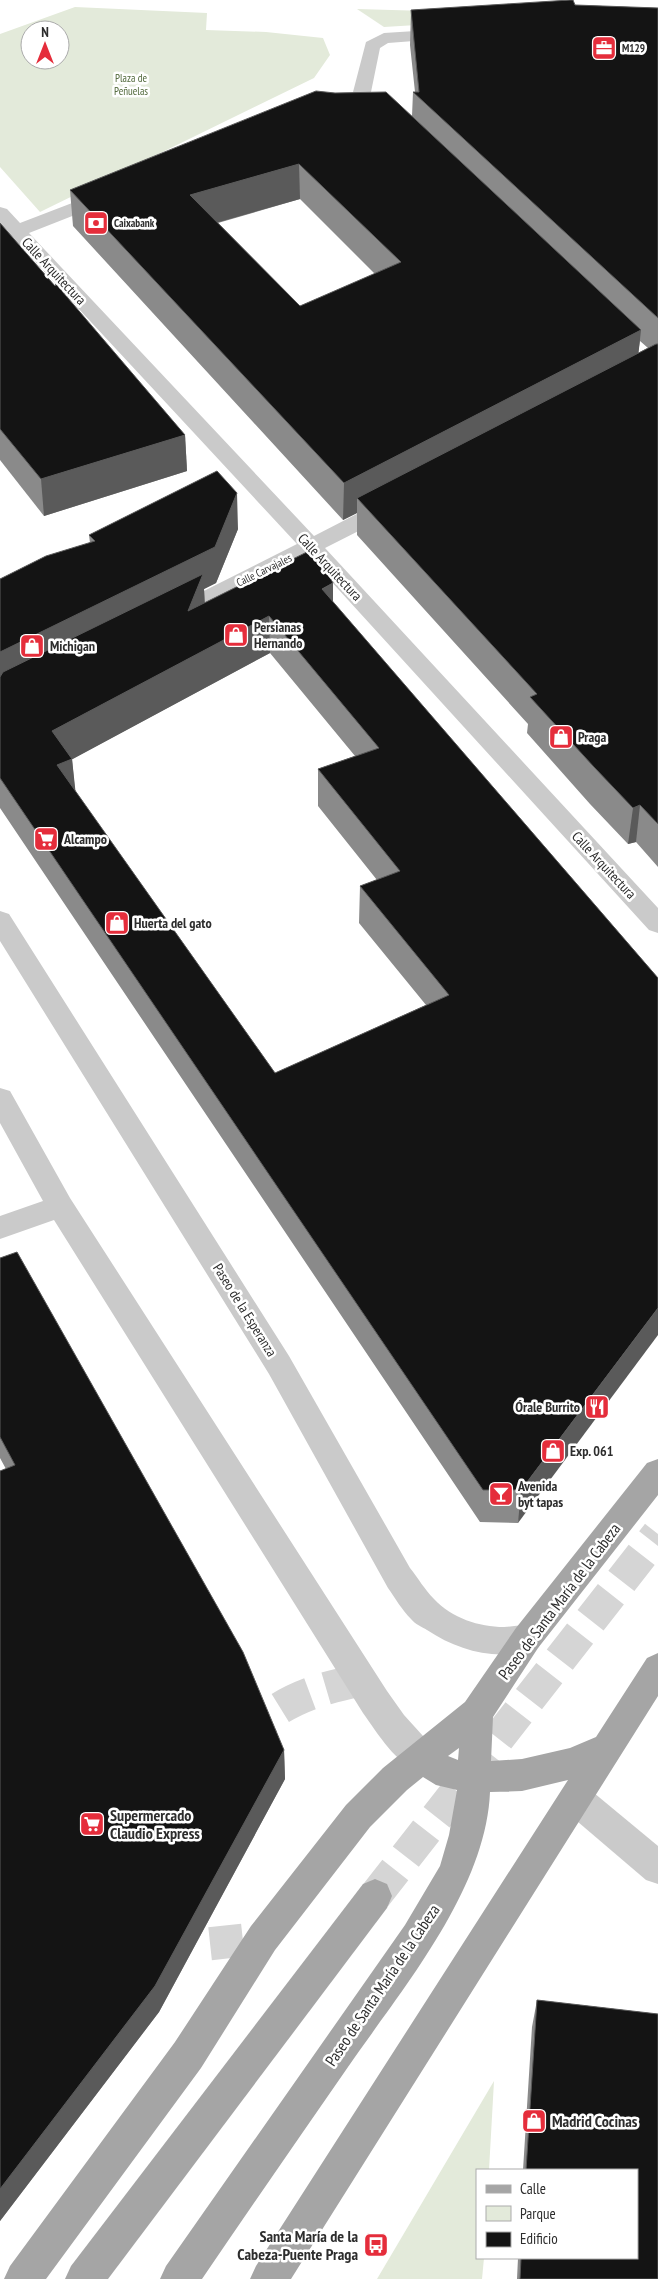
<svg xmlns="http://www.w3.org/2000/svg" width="658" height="2279" font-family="'PT Sans Narrow',sans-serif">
	<rect width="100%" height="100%" fill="#fff"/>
	<g fill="#e3eada" fill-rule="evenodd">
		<path d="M75,7l132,6 -1,17 60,2 57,6 7,17 -16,23 -274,134 -40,-45v-133zM30,30h30v30h-30z"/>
		<path d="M357,9l139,4 3,7 -115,7z"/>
		<path d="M494,2081l-5,89h-12v88h7l-2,21h-105z"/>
	</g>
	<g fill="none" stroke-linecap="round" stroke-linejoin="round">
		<g stroke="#d5d5d5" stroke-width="33" stroke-dasharray="33 17" stroke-linecap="butt">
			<path d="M244,1742c27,-39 72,-53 117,-62"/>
			<path d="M188,1905v21l20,18 55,-6"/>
		</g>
		<path stroke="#d5d5d5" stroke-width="33" stroke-dasharray="33 17" stroke-linecap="butt" d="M375,1896l283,-362"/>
		<g fill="#cacaca" fill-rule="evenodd">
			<path d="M447,29l6,1 3,4 -3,4 -65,5 -8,5 -9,44 -3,4h-12l-3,-4 13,-50 18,-9z"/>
			<path d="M106,190l7,2 2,4 -2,4 -84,33 285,303 68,-35 8,-2 8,2 3,5 -3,5 -73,37 333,360v25l-9,-3 -341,-374 -128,65 -8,2 -8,-2 -3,-5 3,-5 133,-67 -297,-320v-17l7,2 13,14z"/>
			<path d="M0,911l9,3 280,442 121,212c8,10 15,22 24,31 18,19 45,28 70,28 15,-1 20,-4 34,1l5,10 -5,10c-38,14 -78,4 -111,-18 -5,-3 -12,-6 -16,-11 -9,-9 -16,-21 -23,-31l-119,-214 -269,-433z"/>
			<path d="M0,1088l10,3 60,107 317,493 17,24 29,32 5,11 -5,11 -12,4c-25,-9 -43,-39 -58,-60l-309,-493 -54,19v-23l43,-15 -43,-78z"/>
			<path d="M576,1783l12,5 70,58v38l-12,-4 -82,-70 -5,-11 5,-11z"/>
		</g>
		<g fill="#a5a5a5" fill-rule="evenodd">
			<path d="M658,1459v36l-120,153 -45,69 -2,44 31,-2 48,-11 26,-11 51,-79 11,-5v43l-367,583h-41l6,-13 312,-486 -46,11 -32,1c-4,98 -88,197 -142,275 -49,71 -98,141 -146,212h-42l6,-13 239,-341 35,-59 9,-31 8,-45 -21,-5 -13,-8 -16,13 -37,37 -95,123 -74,118 -155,211h-42l6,-13 165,-224 76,-116 95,-121 37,-37 82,-66 51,-74 131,-165zM459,1748l-1,12 -10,-4z"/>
			<path d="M375,1879l12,5 5,12 -5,12 -279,371h-43l6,-13 292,-382z"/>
		</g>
	</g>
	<g fill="#8a8a8a" fill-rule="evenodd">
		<path d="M575,5l83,3v859l-22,-25 -8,2 -38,-40 -63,-71 1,-9 -171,-189v-22l-14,7 -270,-294 -3,-36 342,-74 1,-24h2l-5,-47 1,-35zM300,199l75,75 -75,32 -82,-83zM640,341l8,7 -10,5z"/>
		<path d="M0,223l185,212 2,36 -143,45 -44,-56z"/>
		<path d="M238,529l-22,54 -12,6 1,14 128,-1 325,376 -140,545 -38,-1 -480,-714v-229l90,-36 -1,-8zM270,653l85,103 -37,13v37l59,74 -17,6 -1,37 67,82 -151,68 -200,-282 -3,-32z"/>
		<path d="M0,1258l284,492 1,29 -126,233 -159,209v-750l6,-2 -6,-11z"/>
		<path d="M537,2000l121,14v265h-141l1,-21h119v-88h-114l9,-143z"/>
	</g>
	<g fill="#5a5a5a">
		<path d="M299,164l1,35 -109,31 -1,-35z"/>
		<path d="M641,330l-4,37 -280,131v15l-14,7 1,-37z"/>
		<path d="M185,435l2,36 -143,45 -3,-37z"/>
		<path d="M237,493l1,36 -22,54 -12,6 1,22 -205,80v-39z"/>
		<path d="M333,583v36l-11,-30z"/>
		<path d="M269,616l1,37 -199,107 1,-1 4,37 -15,6 -9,-71z"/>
		<path d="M640,805l-4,37 -8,2 5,-36z"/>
		<path d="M658,1308v27l-140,188 3,-33z"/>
		<path d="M284,1750l1,29 -126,233 -159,209v-32z"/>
	</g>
	<g fill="#141414" stroke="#5a5a5a" fill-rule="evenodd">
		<path d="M570,0h3l2,5 83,3v310l-245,-226h6l-8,-82z"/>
		<path d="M316,91l19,2 51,-1 255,238 -297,153 -274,-293zM299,164l102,98 -101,44 -110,-111z"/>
		<path d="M0,223l55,63 1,-2 129,151 -144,44 -41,-50z"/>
		<path d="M656,344h2v480l-18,-19 -7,3 -39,-41 -64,-70 7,-3 -180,-196z"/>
		<path d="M217,471l20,22 -22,54 -215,105v-73l46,-23 49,-15 -6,-6z"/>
		<path d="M315,548l18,35 -11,6 336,389v330l-137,182h-38l-483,-712v-101l3,-5 200,-98 -15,37zM269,616l110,132 -61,21 82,102 -40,15 89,109 -174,78 -218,-308 15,-6 -20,-28z"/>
		<path d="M17,1252l226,400 41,98 -129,236 -155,203v-718l15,-6 -15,-28v-179z"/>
		<path d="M537,2000l121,14v265h-138l1,-21h116v-88h-111z"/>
	</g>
	<defs>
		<symbol id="office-square" viewBox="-11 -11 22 22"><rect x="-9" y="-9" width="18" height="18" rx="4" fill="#e52d3b" stroke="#fff"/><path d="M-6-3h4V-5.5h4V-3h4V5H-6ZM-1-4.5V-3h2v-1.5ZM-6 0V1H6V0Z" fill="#fff"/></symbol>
		<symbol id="bank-square" viewBox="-11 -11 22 22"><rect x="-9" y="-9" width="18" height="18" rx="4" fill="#e52d3b" stroke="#fff"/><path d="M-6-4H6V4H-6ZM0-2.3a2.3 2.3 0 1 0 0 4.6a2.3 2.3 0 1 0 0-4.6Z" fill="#fff"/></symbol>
		<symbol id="shop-square" viewBox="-11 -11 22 22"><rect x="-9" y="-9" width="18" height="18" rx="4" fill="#e52d3b" stroke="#fff"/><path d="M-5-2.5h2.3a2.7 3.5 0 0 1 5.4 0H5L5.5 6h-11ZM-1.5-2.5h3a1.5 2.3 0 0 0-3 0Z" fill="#fff"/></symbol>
		<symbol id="supermarket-square" viewBox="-11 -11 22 22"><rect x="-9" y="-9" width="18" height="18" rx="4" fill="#e52d3b" stroke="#fff"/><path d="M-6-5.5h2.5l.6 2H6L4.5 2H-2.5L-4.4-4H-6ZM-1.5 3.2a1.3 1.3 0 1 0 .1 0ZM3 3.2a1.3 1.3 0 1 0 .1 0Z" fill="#fff"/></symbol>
		<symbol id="restaurant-square" viewBox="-11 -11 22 22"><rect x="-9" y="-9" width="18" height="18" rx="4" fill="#e52d3b" stroke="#fff"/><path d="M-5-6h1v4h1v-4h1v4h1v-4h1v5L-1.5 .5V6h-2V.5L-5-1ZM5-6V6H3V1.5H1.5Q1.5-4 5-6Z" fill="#fff"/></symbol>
		<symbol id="bar-square" viewBox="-11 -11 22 22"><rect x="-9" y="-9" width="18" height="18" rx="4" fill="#e52d3b" stroke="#fff"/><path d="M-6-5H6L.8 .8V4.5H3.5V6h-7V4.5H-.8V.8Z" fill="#fff"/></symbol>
		<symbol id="bus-square" viewBox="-11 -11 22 22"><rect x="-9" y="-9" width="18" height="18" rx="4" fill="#e52d3b" stroke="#fff"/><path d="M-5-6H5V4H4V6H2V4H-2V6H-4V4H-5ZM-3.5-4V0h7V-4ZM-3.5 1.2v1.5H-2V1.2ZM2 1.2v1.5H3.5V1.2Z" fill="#fff"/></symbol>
	</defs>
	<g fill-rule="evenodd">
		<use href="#office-square" x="590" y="34" width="28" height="28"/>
		<use href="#bank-square" x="82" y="209" width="28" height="28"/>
		<use href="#shop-square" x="222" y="621" width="28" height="28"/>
		<use href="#shop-square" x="18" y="632" width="28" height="28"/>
		<use href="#shop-square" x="547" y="723" width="28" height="28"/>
		<use href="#supermarket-square" x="32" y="825" width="28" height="28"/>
		<use href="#shop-square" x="103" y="909" width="28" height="28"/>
		<use href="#restaurant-square" x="583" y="1393" width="28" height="28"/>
		<use href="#shop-square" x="539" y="1437" width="28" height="28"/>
		<use href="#bar-square" x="487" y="1480" width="28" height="28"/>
		<use href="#supermarket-square" x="78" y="1810" width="28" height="28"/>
		<use href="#shop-square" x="520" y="2107" width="28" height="28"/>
		<use href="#bus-square" x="362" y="2231" width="28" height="28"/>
	</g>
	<g text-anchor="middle" stroke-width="5" stroke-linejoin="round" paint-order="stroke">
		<g font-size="11" font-weight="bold" fill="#2d2d2d" stroke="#fff" text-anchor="start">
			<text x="622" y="52">M129</text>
			<text x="114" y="227">Caixabank</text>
		</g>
		<g font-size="11" fill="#50683a" stroke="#fff">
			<text x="131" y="82">Plaza de<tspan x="131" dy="13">Peñuelas</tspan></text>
		</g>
		<g font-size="11" fill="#2d2d2d" stroke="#fff">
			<text transform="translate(264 570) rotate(-26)" y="4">Calle Carvajales</text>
		</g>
		<g font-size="14" fill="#2d2d2d" stroke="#fff">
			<text transform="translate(54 271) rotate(47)" y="5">Calle Arquitectura</text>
			<text transform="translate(330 567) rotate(47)" y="5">Calle Arquitectura</text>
			<text transform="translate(604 865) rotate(47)" y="5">Calle Arquitectura</text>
			<text transform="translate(245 1310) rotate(58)" y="5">Paseo de la Esperanza</text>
		</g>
		<g font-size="14" font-weight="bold" fill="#2d2d2d" stroke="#fff" text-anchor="start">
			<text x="254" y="632">Persianas<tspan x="254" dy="16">Hernando</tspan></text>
			<text x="50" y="651">Michigan</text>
			<text x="578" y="742">Praga</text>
			<text x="64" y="844">Alcampo</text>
			<text x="134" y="928">Huerta del gato</text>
			<text x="580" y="1412" text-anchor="end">Órale Burrito</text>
			<text x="570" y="1456">Exp. 061</text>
			<text x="518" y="1491">Avenida<tspan x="518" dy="16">byt tapas</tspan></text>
		</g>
		<g font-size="16" fill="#2d2d2d" stroke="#fff">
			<text transform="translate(559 1601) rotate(-53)" y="6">Paseo de Santa María de la Cabeza</text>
			<text transform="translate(382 1985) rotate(-56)" y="6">Paseo de Santa María de la Cabeza</text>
		</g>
		<g font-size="16" font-weight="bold" fill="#2d2d2d" stroke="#fff" text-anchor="start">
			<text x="110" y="1821">Supermercado<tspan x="110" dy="18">Claudio Express</tspan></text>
			<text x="552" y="2127">Madrid Cocinas</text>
			<text x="358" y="2242" text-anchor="end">Santa María de la<tspan x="358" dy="18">Cabeza-Puente Praga</tspan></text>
		</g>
	</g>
	<rect x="476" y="2169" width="162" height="90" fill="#ffffff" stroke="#ababab"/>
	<rect x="486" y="2185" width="25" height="8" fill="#a5a5a5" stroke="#ababab"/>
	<text x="520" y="2194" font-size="15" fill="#2d2d2d">Calle</text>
	<rect x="486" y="2206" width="25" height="15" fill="#e3eada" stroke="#ababab"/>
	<text x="520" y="2219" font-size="15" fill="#2d2d2d">Parque</text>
	<rect x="486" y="2232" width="25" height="15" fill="#141414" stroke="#ababab"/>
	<text x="520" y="2244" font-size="15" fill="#2d2d2d">Edificio</text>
	<g transform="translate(45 45)"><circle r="24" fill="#ffffff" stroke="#ababab"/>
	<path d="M0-4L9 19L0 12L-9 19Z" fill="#e52d3b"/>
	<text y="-8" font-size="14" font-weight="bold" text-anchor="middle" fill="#2d2d2d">N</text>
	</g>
</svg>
